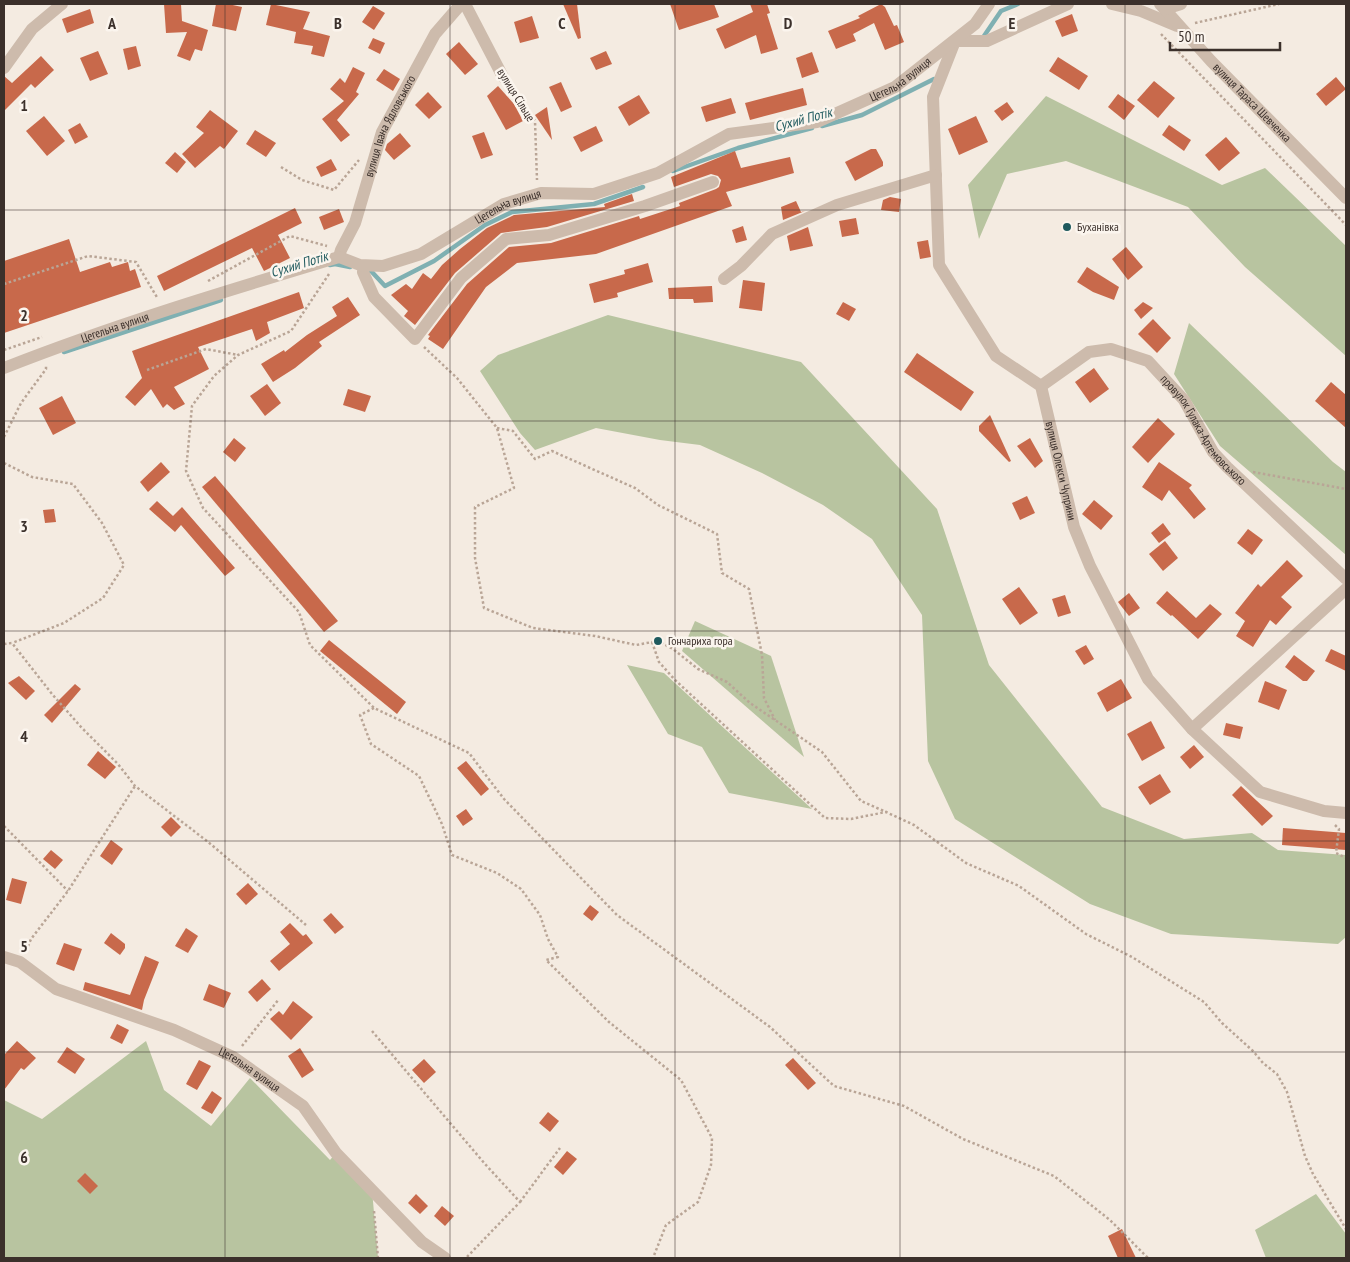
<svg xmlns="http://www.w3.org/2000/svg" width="1350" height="1262" font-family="'PT Sans Narrow',sans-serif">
	<rect width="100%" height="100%" fill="#f4ebe1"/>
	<g fill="#b8c4a0">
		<path d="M1046,96l176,89 43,-17 81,78v110l-101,-89 -57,-60 -122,-46 -59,13 -28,65 -11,-54z"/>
		<path d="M608,315l193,47 136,147 52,156 113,142 82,32 68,-6 26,17 68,5v82l-8,7 -167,-10 -81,-30 -135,-85 -27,-58 -6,-146 -50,-76 -49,-34 -61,-32 -62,-28 -40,-5 -64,-12 -61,22 -15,-17 -40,-62 18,-16z"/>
		<path d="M1189,323l144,139 13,10v83l-126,-109 -46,-72z"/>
		<path d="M695,621l76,35 33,101 -122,-106z"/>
		<path d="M627,665l37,8 148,136 -83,-16 -27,-46 -34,-13z"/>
		<path d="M146,1041l18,49 47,36 39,-48 80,82 6,-7 36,37 6,68h-374v-158l38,19z"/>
		<path d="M1316,1194l30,40v24h-80l-11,-28z"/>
	</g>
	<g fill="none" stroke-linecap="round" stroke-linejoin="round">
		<g stroke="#7fb0b2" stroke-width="4.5">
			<path d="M984,36l17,-25 17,-7"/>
			<path d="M822,126l40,-11 72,-36"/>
			<path d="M673,171l65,-23 74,-20"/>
			<path d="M330,265l5,-1 15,3"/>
			<path d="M367,270l4,1 14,15 49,-25 51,-36 27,-13 82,-8 49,-17"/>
			<path d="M64,352l157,-52"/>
		</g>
	</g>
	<g fill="#c8694b">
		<path d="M164,4h17l1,17 26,9 -6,21 -7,-2 -5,12 -13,-5 10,-24 -21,1z"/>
		<path d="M216,4h12l14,3 -6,24 -24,-5z"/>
		<path d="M271,4l39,8 -7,17 27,7 -6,21 -13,-3 2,-8 -19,-3 2,-11 -30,-7z"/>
		<path d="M563,4h14l4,34 -3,1z"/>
		<path d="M670,4h44l5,13 -40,13z"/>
		<path d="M750,4h17l3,9 -3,1 11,35 -17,5 -5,-19 -31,14 -9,-20 37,-17z"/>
		<path d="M881,4l4,3 9,19 3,-1 7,17 -19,8 -11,-27 -21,11 3,7 -20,8 -8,-18 32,-13 -2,-2z"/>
		<path d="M373,6l12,7 -11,17 -12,-8z"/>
		<path d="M90,9l4,14 -27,10 -5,-14z"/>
		<path d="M1072,14l6,17 -16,6 -7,-16z"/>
		<path d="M532,16l7,22 -19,5 -6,-21z"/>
		<path d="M373,38l12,5 -5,11 -12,-6z"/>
		<path d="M459,42l19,22 -13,11 -19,-21z"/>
		<path d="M136,46l5,20 -13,4 -5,-21z"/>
		<path d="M98,51l10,23 -18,7 -10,-23z"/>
		<path d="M606,51l6,13 -16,6 -6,-12z"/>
		<path d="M812,52l7,20 -17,6 -6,-20z"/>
		<path d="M41,56l13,14 -19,18 -4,-4 -27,27v-35l8,7z"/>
		<path d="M1058,57l30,19 -9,14 -30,-19z"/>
		<path d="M353,67l12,6 -9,19 3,2 -22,26 13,15 -9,7 -19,-23 22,-18 -14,-12 10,-11 5,5z"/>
		<path d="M384,69l16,10 -7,12 -17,-11z"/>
		<path d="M1336,77l10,12 -20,17 -10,-12z"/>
		<path d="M1154,81l21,17 -17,20 -21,-18z"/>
		<path d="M561,82l11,25 -11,5 -12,-25z"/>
		<path d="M498,86l16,18 9,17 -17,9 -19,-34z"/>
		<path d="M803,88l4,17 -57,15 -5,-17z"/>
		<path d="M428,92l14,15 -13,12 -14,-14z"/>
		<path d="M1118,94l17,12 -11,14 -16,-13z"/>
		<path d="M639,95l11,18 -21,13 -11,-19z"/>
		<path d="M731,98l5,15 -30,9 -5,-15z"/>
		<path d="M1007,102l7,10 -12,9 -8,-10z"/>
		<path d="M547,107l5,33 -17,-25z"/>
		<path d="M210,110l28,21 -14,18 -4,-3 -25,22 -13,-14 22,-21 -8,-6z"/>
		<path d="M44,116l21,25 -18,15 -21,-25z"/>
		<path d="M976,116l12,26 -29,13 -11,-26z"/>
		<path d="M80,123l8,14 -13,7 -7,-14z"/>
		<path d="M1169,125l22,15 -7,11 -22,-16z"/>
		<path d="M596,126l7,15 -22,11 -8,-15z"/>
		<path d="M255,130l21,13 -10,14 -20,-13z"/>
		<path d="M484,132l9,23 -12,4 -9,-23z"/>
		<path d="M400,133l11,13 -17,14 -9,-10 2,-6z"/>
		<path d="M1226,137l14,16 -21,18 -14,-16z"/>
		<path d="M871,149h5l7,13v4l-28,15 -10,-19z"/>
		<path d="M735,151l6,17 49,-11 4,16 -68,19 6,14 -136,48 -79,9 -31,24 -43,62 -15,-10 2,-3 -2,-1 39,-51 42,-37 42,-4 88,-27 1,3 40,-13 -1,-3 37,-14 3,-2 2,-7 -3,-4 -7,-2 -37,13 -3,-10z"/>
		<path d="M175,152l11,10 -9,11 -12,-10z"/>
		<path d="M331,159l6,11 -16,7 -5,-10z"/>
		<path d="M632,194l2,7 -87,26 -46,6 -46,40 -40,52 -11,-9 4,-5 -17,-16 15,-11 6,5 11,-16 8,6 11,-14 18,-16 27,-21 27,-13 91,-8 -1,-3z"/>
		<path d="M890,197l11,2 -2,13 -18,-2 2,-10z"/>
		<path d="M796,201l5,11 4,-1 -22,9 -2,-13z"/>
		<path d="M295,208l7,15 -24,12 12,23 -26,13 -12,-23 -88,43 -7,-15z"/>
		<path d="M339,209l5,13 -20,8 -5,-13z"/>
		<path d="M856,218l3,16 -17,3 -3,-16z"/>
		<path d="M743,226l4,14 -11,3 -4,-13z"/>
		<path d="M808,227l5,19 -23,5 -3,-15z"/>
		<path d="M69,239l11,33 30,-10 2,5 16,-5 2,9 5,-2 6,18 -137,46v-72z"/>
		<path d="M928,240l3,17 -11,2 -3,-17z"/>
		<path d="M1126,247l17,20 -15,13 -16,-21z"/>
		<path d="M648,263l5,19 -36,11 1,4 -24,6 -5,-19 36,-10 -1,-4z"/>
		<path d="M1087,267l32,20 -5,13 -21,-8 -16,-10z"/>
		<path d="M743,280l22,3 -3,28 -23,-3z"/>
		<path d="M712,286l1,16 -19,1 -1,-4h-24l-1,-11z"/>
		<path d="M299,292l5,16 -37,14 3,11 -14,8 -4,-12 -54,18 11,22 -35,18 11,17 -11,6 -7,-6 -4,4 -12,-19 -16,17 -10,-9 17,-19 -10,-27z"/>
		<path d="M348,297l12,18 -41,27 3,4 -27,22 -22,14 -12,-18 23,-14 1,2 22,-17 30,-19 -5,-9z"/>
		<path d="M843,302l13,7 -7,12 -13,-7z"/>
		<path d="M1143,302l10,6 -12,11 -7,-9z"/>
		<path d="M1153,319l18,19 -14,15 -19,-19z"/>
		<path d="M917,353l57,39 -13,19 -57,-39z"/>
		<path d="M1094,368l15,21 -19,14 -15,-21z"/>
		<path d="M1331,382l15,13v33l-31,-27z"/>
		<path d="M267,384l14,19 -16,13 -15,-20z"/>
		<path d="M348,389l23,7 -6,16 -22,-7z"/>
		<path d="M62,396l14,27 -23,12 -14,-27z"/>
		<path d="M990,415l21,46 -2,1 -30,-31v-5z"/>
		<path d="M1158,418l17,16 -27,29 -16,-16z"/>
		<path d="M234,438l12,10 -11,14 -12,-10z"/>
		<path d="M1030,438l13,23 -8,7 -18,-22z"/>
		<path d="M161,462l9,10 -22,20 -8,-10z"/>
		<path d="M1159,462l33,23 -3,3 17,21 -12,10 -25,-29 -7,11 -20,-14z"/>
		<path d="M215,476l123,145 -14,11 -122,-145z"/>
		<path d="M1027,496l8,17 -15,7 -8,-17z"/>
		<path d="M1094,500l19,16 -12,14 -19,-16z"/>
		<path d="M157,501l16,15 9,-9 53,61 -10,8 -44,-51 -6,7 -26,-23z"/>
		<path d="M54,509l2,13 -11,1 -2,-13z"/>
		<path d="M1163,523l8,11 -12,9 -8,-10z"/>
		<path d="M1248,529l15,11 -11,15 -15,-12z"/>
		<path d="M1165,541l13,17 -15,13 -14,-17z"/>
		<path d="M1287,560l16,16 -22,21 11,10 -16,18 -6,-5 -17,27 -17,-11 9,-15 -10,-8 23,-29 3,3z"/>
		<path d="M1019,587l19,26 -18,12 -18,-26z"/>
		<path d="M1167,591l29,27 14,-14 12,10 -24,25 -26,-24 -1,1 -15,-13z"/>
		<path d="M1129,593l11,15 -11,8 -11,-14z"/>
		<path d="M1065,595l6,18 -13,4 -6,-18z"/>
		<path d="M329,640l77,62 -9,12 -77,-63z"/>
		<path d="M1086,645l8,14 -10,6 -9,-14z"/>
		<path d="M1331,649l15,7v15l-21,-10z"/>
		<path d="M1294,655l21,16 -8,10h-4l-18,-14z"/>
		<path d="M19,676l16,15 -9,9 -18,-17z"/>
		<path d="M1121,679l11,19 -25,14 -10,-19z"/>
		<path d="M1265,681l22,9 -8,20 -21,-8z"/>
		<path d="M75,684l6,5 -29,34 -8,-8z"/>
		<path d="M1151,721l14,27 -23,13 -15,-27z"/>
		<path d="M1226,723l17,4 -3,12 -17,-4z"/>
		<path d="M1194,745l10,12 -14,12 -10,-12z"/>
		<path d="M98,751l18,16 -11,12 -18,-14z"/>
		<path d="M466,761l23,28 -8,7 -24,-28z"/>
		<path d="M1160,774l11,18 -21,13 -12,-18z"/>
		<path d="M1241,786l32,30 -11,10 -30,-31z"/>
		<path d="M466,809l7,10 -10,7 -7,-10z"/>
		<path d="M171,817l10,10 -10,10 -10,-10z"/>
		<path d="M1283,828l63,5v17l-64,-5z"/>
		<path d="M111,840l12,9 -11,16 -12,-9z"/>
		<path d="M51,850l12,10 -8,9 -12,-10z"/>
		<path d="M12,878l15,4 -6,22 -15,-4z"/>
		<path d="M248,883l10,11 -12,11 -10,-11z"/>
		<path d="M590,905l9,7 -7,9 -9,-7z"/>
		<path d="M331,913l13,14 -9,7 -12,-14z"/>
		<path d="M290,923l13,13 3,-2 7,9 -34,28 -9,-10 20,-17 -10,-12z"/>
		<path d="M186,928l12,8 -10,17 -13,-7z"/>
		<path d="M111,933l14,11v4l-5,7 -16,-12z"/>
		<path d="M64,943l18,6 -8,22 -18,-7z"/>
		<path d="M145,956l14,6 -15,38 -2,10 -59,-20 2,-8 45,13z"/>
		<path d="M262,979l9,10 -14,13 -9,-10z"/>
		<path d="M209,984l22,9 -7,15 -21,-8z"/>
		<path d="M293,1001l20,16 -22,23 -21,-21 9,-8 4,4z"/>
		<path d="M117,1024l12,6 -7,14 -12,-6z"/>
		<path d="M17,1041l19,17 -12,12 -3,-2 -17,22v-35z"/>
		<path d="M67,1047l18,12 -10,15 -18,-12z"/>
		<path d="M300,1048l14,22 -12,8 -14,-22z"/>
		<path d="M793,1058l23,25 -8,7 -23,-25z"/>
		<path d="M424,1059l12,13 -12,11 -12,-13z"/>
		<path d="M199,1060l12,6 -14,24 -11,-6z"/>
		<path d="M212,1091l10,7 -10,16 -11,-6z"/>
		<path d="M548,1112l11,9 -9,11 -11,-9z"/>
		<path d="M567,1151l10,8 -14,16 -9,-8z"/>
		<path d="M85,1173l13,13 -8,8 -13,-13z"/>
		<path d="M416,1194l12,12 -8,8 -12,-11z"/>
		<path d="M442,1206l12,10 -9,10 -11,-10z"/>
		<path d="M1122,1229l14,29h-18l-10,-22z"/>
	</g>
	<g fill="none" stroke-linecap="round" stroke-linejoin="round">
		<g stroke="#b9a596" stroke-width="2.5" stroke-dasharray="2.5 2.5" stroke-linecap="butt">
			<path d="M1195,23l84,-19"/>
			<path d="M1161,34l185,191"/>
			<path d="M510,86l25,35 2,59"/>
			<path d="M281,167l21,13 32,10 25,-30"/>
			<path d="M329,274l-38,57 -53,24 -24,21 -22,30 -6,65 17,37 96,104 11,33 64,63 95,45 35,46 113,116 153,112 64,59 70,20 59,33 91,37 56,44 38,38"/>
			<path d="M208,281l82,-45 37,10"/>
			<path d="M4,284l84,-28 48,6 22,37"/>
			<path d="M424,347l33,31 40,50 17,60 -39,19v51l9,50 49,20 62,8 41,9 22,-4 15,8 25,20 29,13 23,21 72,49 39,49 25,11"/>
			<path d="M4,350l38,-13"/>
			<path d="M147,370l59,-21 32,6"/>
			<path d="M497,428l16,3 22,28 17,-8 83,37 23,17 59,29 5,39 27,16 13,66 2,43 11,22"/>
			<path d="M4,437l17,-34 25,-34v-3"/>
			<path d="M4,463l28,14 41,7 29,39 22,42 -21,33 -39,25 -52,20"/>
			<path d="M1253,472l93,17"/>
			<path d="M652,642l7,20 16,18 150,138 26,1 35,-7 28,13 52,38 53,23 67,48 46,23 72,45 18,21 31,28 10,12 14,11 10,18 18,64 8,18 33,55"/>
			<path d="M4,644l8,-1 40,51 29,33 37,37 17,22 72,55 99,84"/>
			<path d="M374,708l-14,7 11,29 48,32 23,48 10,31 45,18 24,16 19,26 8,24 10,18 -12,3 63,62 72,58 31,58 -1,27 -13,37 -32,23 -13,33"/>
			<path d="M1335,825l4,4 -3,24 10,5"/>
			<path d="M4,826l64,65"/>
			<path d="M26,951l5,-12 37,-48 67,-105"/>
			<path d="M372,1031l113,133 35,38 -54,56"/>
			<path d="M242,1046l37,-47"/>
			<path d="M520,1202l40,-54"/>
			<path d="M374,1211l4,47"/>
		</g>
		<g stroke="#cdbbac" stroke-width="12">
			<path d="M465,4l38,73"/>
			<path id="s1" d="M1068,4l-81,37h-32l-22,56 6,168 57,91 45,30 33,141 16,39 58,113 44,50 68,63 64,19 22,2"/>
			<path d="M1112,4l29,7 36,15"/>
			<path id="s2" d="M1160,4l51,57 135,137"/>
			<path d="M1165,9l16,-5"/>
			<path d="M4,68l28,-39 30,-25"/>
			<path id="s3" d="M339,257l2,-7 14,-27 27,-91 53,-98 26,-30"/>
			<path d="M363,272l11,25 41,42 46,-61 45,-39 43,-4 96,-29 68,-24"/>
			<path d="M724,279l17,-13 31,-32 65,-29 99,-30"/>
			<path id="s4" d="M4,368c109,-43 222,-77 335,-111l21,8 23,1 38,-12 83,-50 37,-11 53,1 64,-21 71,-39 88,-12 78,-35 80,-63 14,-20"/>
			<path id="s5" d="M1041,386l48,-34 22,-3 37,12 36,39 29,52 14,15 119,112"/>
			<path d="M1192,729l154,-140"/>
			<path id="s6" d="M4,957l16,5 36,27 118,41 59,27 70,49 33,47 86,89 23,16"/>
		</g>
	</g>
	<path fill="none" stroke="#3b302b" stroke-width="1" stroke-opacity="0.55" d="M225,4v1254M450,4v1254M675,4v1254M900,4v1254M1125,4v1254M4,210h1342M4,421h1342M4,631h1342M4,841h1342M4,1052h1342"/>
	<g fill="#1f5a5e" stroke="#fbf5ee" stroke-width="2">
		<circle cx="1067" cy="227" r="5"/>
		<circle cx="658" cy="641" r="5"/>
	</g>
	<g text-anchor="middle" stroke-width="5" stroke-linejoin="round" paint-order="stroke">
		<g font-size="12" fill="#3b302b" stroke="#fbf5ee">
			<text dy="4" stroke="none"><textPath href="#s4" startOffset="958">Цегельна вулиця</textPath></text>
			<text transform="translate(516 95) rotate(58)" y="4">вулиця Сільце</text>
			<text dy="4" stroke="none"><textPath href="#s2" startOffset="135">вулиця Тараса Шевченка</textPath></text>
			<text dy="4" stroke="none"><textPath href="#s3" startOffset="141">вулиця Івана Ядловського</textPath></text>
			<text dy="4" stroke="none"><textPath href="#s4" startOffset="538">Цегельна вулиця</textPath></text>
			<text dy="4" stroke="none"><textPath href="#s4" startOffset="118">Цегельна вулиця</textPath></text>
			<text dy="4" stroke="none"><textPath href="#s5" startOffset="209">провулок Гулака-Артемовського</textPath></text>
			<text dy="4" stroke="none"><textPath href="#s1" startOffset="598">вулиця Олекси Чуприни</textPath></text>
			<text dy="4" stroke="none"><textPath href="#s6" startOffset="272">Цегельна вулиця</textPath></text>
		</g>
		<g font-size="12" fill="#3b302b" stroke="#fbf5ee" text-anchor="start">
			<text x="1077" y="231">Буханівка</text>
			<text x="668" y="645">Гончариха гора</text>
		</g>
		<g font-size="14" font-style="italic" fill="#1f5a5e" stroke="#fbf5ee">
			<text transform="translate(803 119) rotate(-15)" y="5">Сухий Потік</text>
			<text transform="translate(299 264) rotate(-17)" y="5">Сухий Потік</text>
		</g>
	</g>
	<g font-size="16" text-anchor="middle" font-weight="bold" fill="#3b302b" stroke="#fbf5ee" stroke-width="5" stroke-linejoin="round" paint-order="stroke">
		<text x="112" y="29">A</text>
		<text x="338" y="29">B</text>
		<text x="562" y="29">C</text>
		<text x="788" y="29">D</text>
		<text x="1012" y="29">E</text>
		<text x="24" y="111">1</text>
		<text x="24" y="321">2</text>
		<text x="24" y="532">3</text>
		<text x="24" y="742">4</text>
		<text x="24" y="952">5</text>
		<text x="24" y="1163">6</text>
	</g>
	<rect width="1350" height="1262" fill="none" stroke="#3b302b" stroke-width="10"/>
	<path d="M1170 42v8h110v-8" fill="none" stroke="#3b302b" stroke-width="2.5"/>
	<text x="1178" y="42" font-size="15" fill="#3b302b" stroke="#fbf5ee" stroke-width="4" paint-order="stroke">50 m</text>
</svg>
